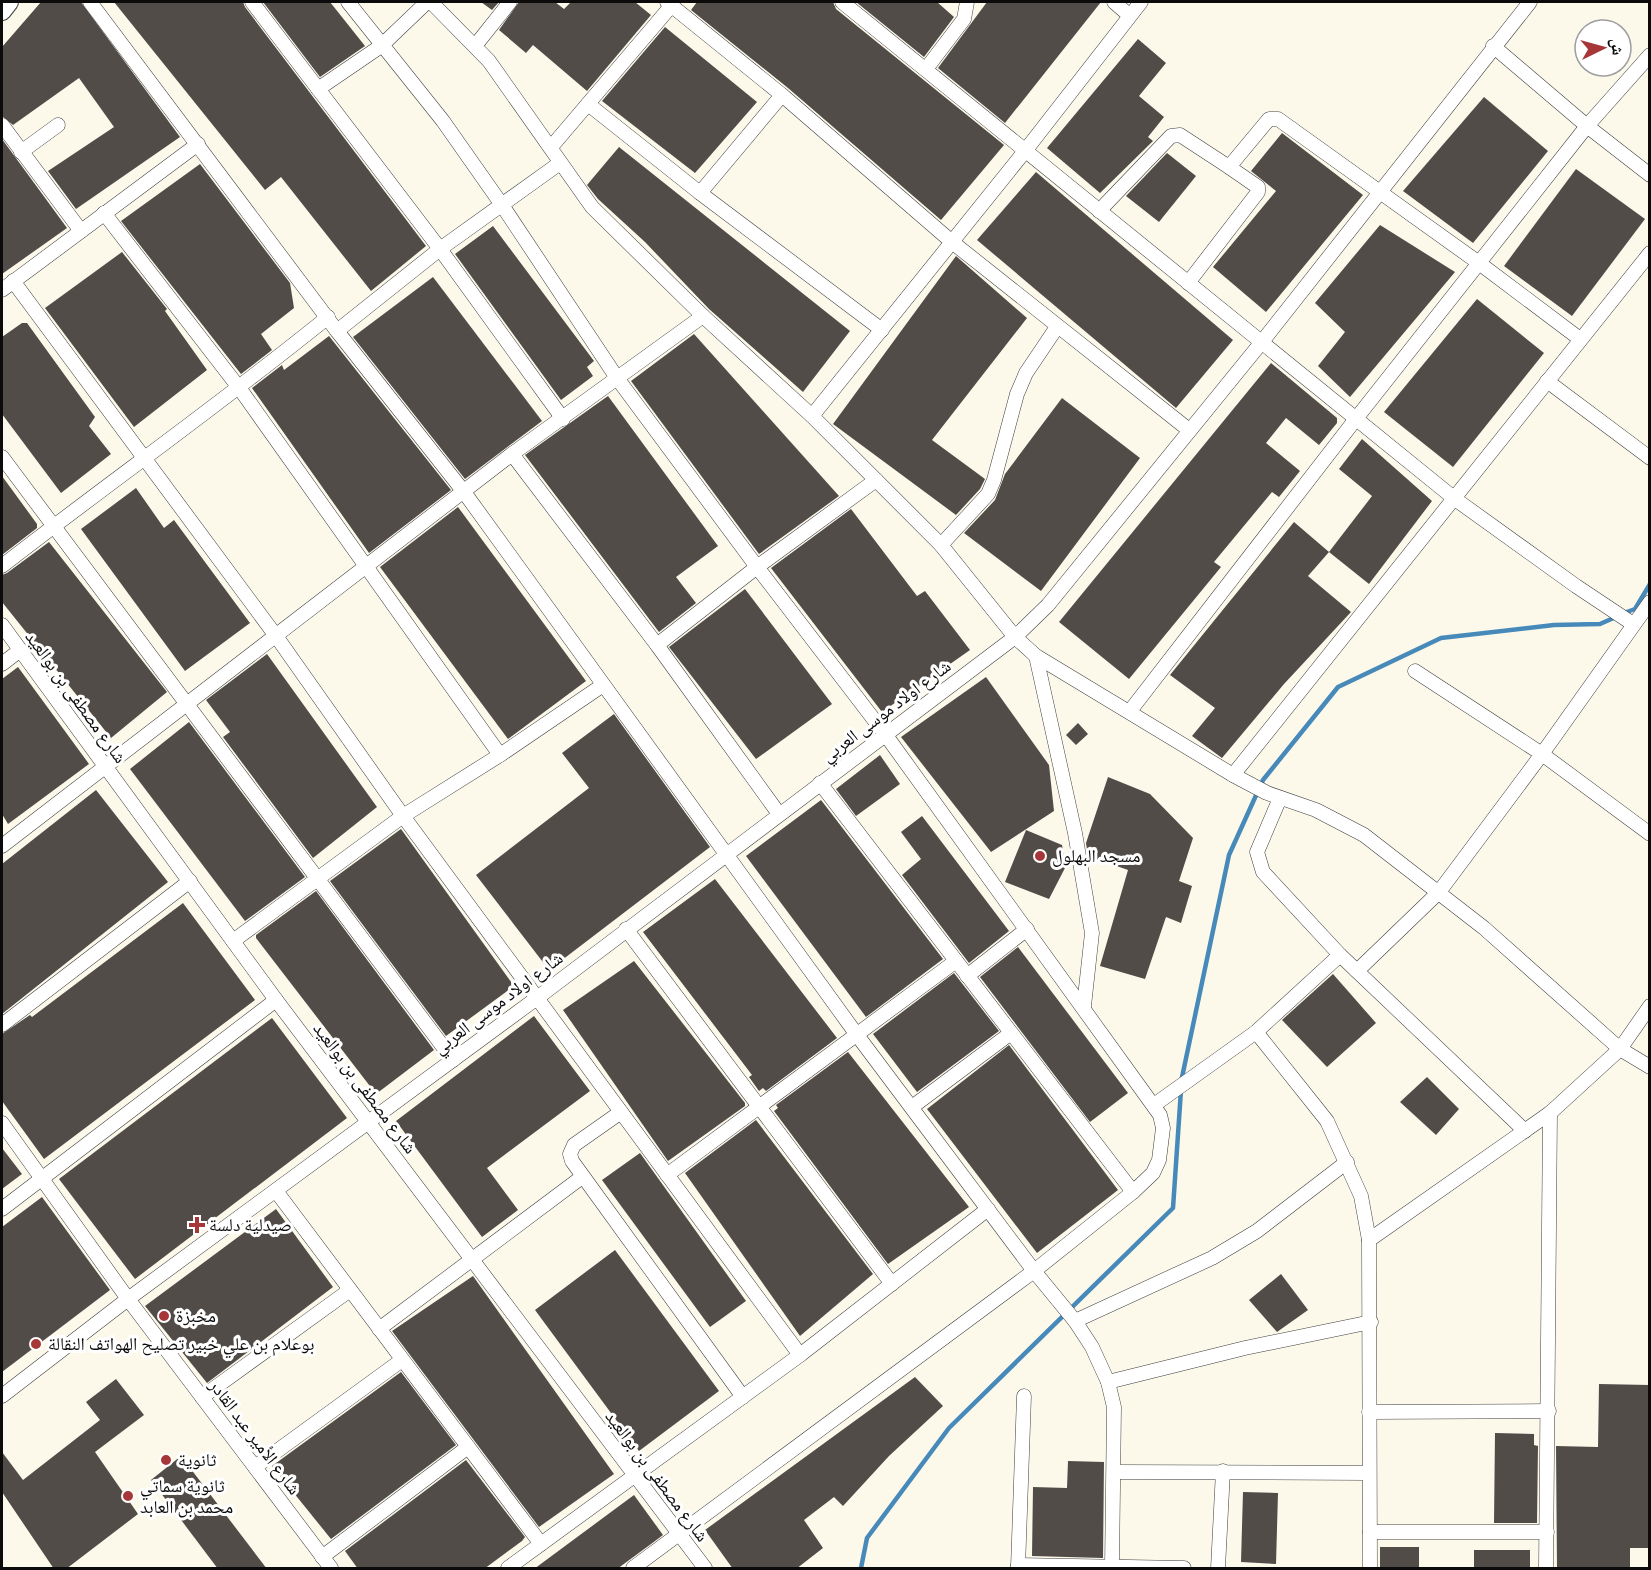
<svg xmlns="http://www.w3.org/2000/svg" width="1651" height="1570" font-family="Georgia,'Noto Naskh Arabic',serif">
	<rect width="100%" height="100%" fill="#fcf9eb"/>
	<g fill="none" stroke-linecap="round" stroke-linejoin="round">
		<g stroke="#478aba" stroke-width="4.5">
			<path d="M1624,613l11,-4 15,-25"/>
			<path d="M1181,1082l48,-227 34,-75 75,-93 103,-49 113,-13 46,-1 18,-8"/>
			<path d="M861,1568l6,-30 82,-110 224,-220 8,-118"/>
		</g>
	</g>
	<g fill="#524c49">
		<path d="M41,2h40l99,135 -104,72 -28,-38 66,-44 -35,-49 -66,47 -11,-9v-69z"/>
		<path d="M114,2h129l2,5 181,239 -55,45 -90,-114 -16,13z"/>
		<path d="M263,2h67l35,44 -45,31z"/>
		<path d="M481,2h18l-7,8z"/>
		<path d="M519,2h36l9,7 7,-7h64l16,13 -64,76 -54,-46 -7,8 -27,-23z"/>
		<path d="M697,2h136l3,7 168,136 -63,75 -153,-132 -97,-78z"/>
		<path d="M856,2h81l17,15 -30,40z"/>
		<path d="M987,2h114l-96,121 -67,-55z"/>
		<path d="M665,27l92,75 -62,71 -93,-72z"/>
		<path d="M1138,39l28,24 -27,33 25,21 -16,20 5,4 -53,52 -53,-45z"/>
		<path d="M1484,97l64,54 -75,92 -70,-52z"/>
		<path d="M1282,133l81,62 -97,117 -53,-45 63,-76 -25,-20z"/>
		<path d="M2,139l65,89 -65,46z"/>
		<path d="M619,147l231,184 -47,61 -94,-83 -64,-67 -47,-43 -11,-14z"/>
		<path d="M1167,153l29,23 -37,46 -33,-26z"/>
		<path d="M200,164l90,119 4,25 -33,26 11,16 -31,24 -120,-153z"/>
		<path d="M1576,169l69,50 -73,97 -68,-50z"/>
		<path d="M1036,172l197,168 -57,68 -199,-168z"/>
		<path d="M1380,225l75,47 -105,125 -32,-31 27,-34 -30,-29z"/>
		<path d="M493,226l101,135 -7,6 6,9 -32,24 -106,-146z"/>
		<path d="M122,252l45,57 -2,2 42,59 -73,57 -89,-119z"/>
		<path d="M956,256l71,62 -95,122 53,39 -5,10 -24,26 -123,-91z"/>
		<path d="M433,277l109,144 -77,58 -112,-142z"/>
		<path d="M1477,299l67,54 -91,114 -69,-55z"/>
		<path d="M22,323h5l68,94 -6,9 22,28 -50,39 -59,-79v-77z"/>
		<path d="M694,334l145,162 -80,58 -128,-173z"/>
		<path d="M329,336l122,154 -82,63 -117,-165 30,-23 2,5z"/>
		<path d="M1271,363l66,55v5l-18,22 -33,-27 -20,25 34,28 -21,26 -7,-5 -58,70 7,5 -92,112 -70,-57z"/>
		<path d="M608,396l110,150 -42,31 20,26 -37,29 -134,-177z"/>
		<path d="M1062,398l78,60 -99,133 -77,-58 31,-33 10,-26z"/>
		<path d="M1362,439l70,62 -63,83 -40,-32 43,-56 -33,-27z"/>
		<path d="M2,476l35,48v4l-35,27z"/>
		<path d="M136,488l28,40 10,-8 76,103 -65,48 -104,-142z"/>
		<path d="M458,507l128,174 -78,58 -128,-172z"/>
		<path d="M851,509l66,87 8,-5 45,59 -88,62 -111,-144z"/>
		<path d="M1294,522l35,30 -21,24 43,36 -67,72 -62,74 -30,-22 23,-28 -45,-33z"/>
		<path d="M49,542l118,150 -56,46 -109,-136v-27l5,-2z"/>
		<path d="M745,589l87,115 -76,55 -87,-112z"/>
		<path d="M267,654l110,153 -64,51 -90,-121 7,-5 -24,-32z"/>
		<path d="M18,667l71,97 -81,60 -6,-10v-135z"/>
		<path d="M986,677l63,88 5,46 -63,41 -90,-115z"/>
		<path d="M614,714l96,133 -161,123 -73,-95 113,-87 -27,-35z"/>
		<path d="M189,722l116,155 -60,44 -115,-152z"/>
		<path d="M1078,723l10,11 -12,11 -10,-10z"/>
		<path d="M880,755l20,29 -44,32 -20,-27z"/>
		<path d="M1108,777l42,17 43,44 -14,43 13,5 -11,37 -15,-6 -21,62 -45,-13 28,-96 -40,-14 -2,-13z"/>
		<path d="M96,790l72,92 -166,132v-150z"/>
		<path d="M821,800l122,159 -77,58 -120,-161z"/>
		<path d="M922,816l87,115 -40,32 -67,-88 19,-16 -20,-27z"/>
		<path d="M401,829l113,157 -68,50 -116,-155z"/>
		<path d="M1026,830l36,15 4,21 -17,33 -44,-17z"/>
		<path d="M715,879l122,159 -71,53 -3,-3 -4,3 -10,-14 3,-2 -109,-143z"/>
		<path d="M316,891l118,159 -58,44 -120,-156v-3z"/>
		<path d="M183,903l72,97 -211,159 -42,-58v-67l28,-19 2,2z"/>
		<path d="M1018,947l110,146 -38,29 -110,-145z"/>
		<path d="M634,961l111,142v3l-77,55 -105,-151z"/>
		<path d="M954,973l45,58 -82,61 -44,-58z"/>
		<path d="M1333,974l43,49 -49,44 -45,-47z"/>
		<path d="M534,1016l56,75 -103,77 31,42 -36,27 -86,-116z"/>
		<path d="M272,1018l75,100 -212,161 -76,-100z"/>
		<path d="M1009,1045l109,145 -81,63 -110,-144z"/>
		<path d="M848,1052l121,155 -81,57 -114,-153 4,-3 -2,-3z"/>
		<path d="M1427,1077l32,32 -23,26 -36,-33z"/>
		<path d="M756,1120l117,154 -73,62 -115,-163z"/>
		<path d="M2,1148l20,26 -20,15z"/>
		<path d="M640,1153l106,148 -36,26 -108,-147z"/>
		<path d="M42,1197l68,93 -108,82v-145z"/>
		<path d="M276,1209l57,78 -126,96 -62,-77z"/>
		<path d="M615,1250l104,141 -80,60 -104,-141z"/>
		<path d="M1281,1274l27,36 -31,22 -28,-32z"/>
		<path d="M473,1276l141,198 -75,53 -147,-196z"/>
		<path d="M401,1372l55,73 -125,94 -59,-73z"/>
		<path d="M915,1377l28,29 -54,50 -46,50 -9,-9 -30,23 19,28 -27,21h-63l-28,-39z"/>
		<path d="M116,1379l28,36 -49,37 43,62 -72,55h-12l-52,-77v-40l21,28 77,-60 -14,-18z"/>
		<path d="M1599,1384l51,1v163h-20v21h-73l-1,-123 42,1z"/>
		<path d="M1495,1433l39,1v11l4,1 -1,77h-43z"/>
		<path d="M181,1456l86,113h-49l-67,-89z"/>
		<path d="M466,1460l59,77 -3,4 -38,28h-126l-13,-18z"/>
		<path d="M1068,1461l36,1 -1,96 -71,-2 1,-69 34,1z"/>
		<path d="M1243,1492l35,1 -2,71 -35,-2z"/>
		<path d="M634,1495l29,40 -12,9 -34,25h-83z"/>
		<rect x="1380" y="1547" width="39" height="22"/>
		<rect x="1474" y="1550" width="56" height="19"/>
	</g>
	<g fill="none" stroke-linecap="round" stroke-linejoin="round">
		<defs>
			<g id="minor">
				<path d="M90,2l247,329 127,161 393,543 177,236 41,50 17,26 16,35 6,25 -2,161"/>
				<path d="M252,2l188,247 123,170"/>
				<path d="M348,2l95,119 59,84 115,173 140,189 128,167 275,381 3,13 -4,32 -6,13 -20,19 -99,79 -401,297"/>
				<path d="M431,2l58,59 103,146 111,109 109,100 129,129 74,92 21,19 197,119 34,18 49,17 48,25 120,93 136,121 30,18"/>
				<path d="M667,2l115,93 170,147 237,188"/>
				<path d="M842,2l613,497 121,87 57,38"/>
				<path d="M1114,2l15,13"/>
				<path d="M475,46l35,-44"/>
				<path d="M1493,46l94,80 63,49"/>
				<path d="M926,69l38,-50 3,-17"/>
				<path d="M318,89l63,-43 46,-44"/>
				<path d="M588,104l112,89 182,137"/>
				<path d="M2,125l79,106"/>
				<path d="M552,146l120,-141"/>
				<path d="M21,152l37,-27"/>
				<path d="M700,193l82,-98"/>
				<path d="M1099,211l72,-75 9,-1 49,32 40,-48h9l201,144 101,76"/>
				<path d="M104,213l136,176 260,366"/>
				<path d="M13,281l263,355 127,180 397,539"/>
				<path d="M1188,283l70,-91v-5l-29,-20"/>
				<path d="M2,290l196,-146"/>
				<path d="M337,331l103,-82 120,-86"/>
				<path d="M1547,381l103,77"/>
				<path d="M812,416l213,-265 116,-149"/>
				<path d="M512,454l145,191 122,169"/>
				<path d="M2,457l451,603"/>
				<path d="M941,545l47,-51 6,-14 23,-86 9,-21 31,-46"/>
				<path d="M2,566c108,-84 220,-163 326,-249"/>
				<path d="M2,625l274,375 429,568"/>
				<path d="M657,645l100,-78 119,-87"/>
				<path d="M1036,656l39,177 17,100 -8,73"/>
				<path d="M2,664l17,-13"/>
				<path d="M1415,671l127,83 108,80"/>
				<path d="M1130,711l225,-291 232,-294 63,-71"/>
				<path d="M1233,775l417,-522"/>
				<path d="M820,783l313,409"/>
				<path d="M1280,798l-23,54 6,20 77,83 185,176"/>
				<path d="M2,846l510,-392 191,-138"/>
				<path d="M626,929l266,355"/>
				<path d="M233,941l170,-125 97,-61 103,-70"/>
				<path d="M1357,971l82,-79 103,-138 108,-152"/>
				<path d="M967,976l60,-47"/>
				<path d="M2,1025l188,-144"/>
				<path d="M1256,1032l71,89 34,75 8,44 1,328"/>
				<path d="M1154,1105l102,-73 84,-77"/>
				<path d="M912,1107l99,-74"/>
				<path d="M621,1112l-47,33 -4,9 2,7 171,236"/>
				<path d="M2,1123l126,176 203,269"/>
				<path d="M667,1175l289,-214"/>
				<path d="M276,1191l265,353"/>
				<path d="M2,1209l274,-209"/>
				<path d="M1369,1240l181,-127 70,-64 30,-43"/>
				<path d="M1075,1321l137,-63 45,-27 90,-69"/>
				<path d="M379,1329l203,-152"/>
				<path d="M1108,1382l137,-34 126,-26"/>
				<path d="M2,1396l126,-97 409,-301 478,-361 33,-32 213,-262 269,-341"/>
				<path d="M202,1397l148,-107"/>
				<path d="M1369,1412l180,-1"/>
				<path d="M255,1467l147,-107"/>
				<path d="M1114,1472l254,1"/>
				<path d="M1370,1532h177"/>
				<path d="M322,1557l146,-110"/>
				<path d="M1018,1565l166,3"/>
				<path d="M508,1568l292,-213 188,-146"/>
				<path d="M1018,1568l6,-172"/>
				<path d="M1218,1568l5,-97"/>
				<path d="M1546,1568l4,-455"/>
			</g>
			<path id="tertiary" d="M2,11l7,-9"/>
		</defs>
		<use href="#minor" stroke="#3e3e3e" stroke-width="15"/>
		<use href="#tertiary" stroke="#3e3e3e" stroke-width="20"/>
		<use href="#minor" stroke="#fff" stroke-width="14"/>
		<use href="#tertiary" stroke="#fff" stroke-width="18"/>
	</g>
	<g fill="#a73639" stroke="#fff" stroke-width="2">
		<circle cx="1040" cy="856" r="6"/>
		<path d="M194 1216h6v6h6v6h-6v6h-6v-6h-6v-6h6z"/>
		<circle cx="164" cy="1316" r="6"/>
		<circle cx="36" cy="1344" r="6"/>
		<circle cx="166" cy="1460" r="6"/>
		<circle cx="128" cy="1496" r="6"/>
	</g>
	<g text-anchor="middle" stroke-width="6" stroke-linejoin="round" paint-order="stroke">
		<g font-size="18" fill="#0b0b0b" stroke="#fff">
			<text transform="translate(76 697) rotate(54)" y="6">شارع مصطفى بن بوالعيد</text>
			<text transform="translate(886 711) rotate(-37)" y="6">شارع اولاد موسى العربي</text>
			<text transform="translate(498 1003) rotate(-37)" y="6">شارع اولاد موسى العربي</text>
			<text transform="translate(365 1088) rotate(53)" y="6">شارع مصطفى بن بوالعيد</text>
			<text transform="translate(255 1437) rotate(53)" y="6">شارع الأمير عبد القادر</text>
			<text transform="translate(657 1476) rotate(53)" y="6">شارع مصطفى بن بوالعيد</text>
		</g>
		<g font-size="18" fill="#0b0b0b" stroke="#fff" text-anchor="start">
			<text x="1052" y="862">مسجد البهلول</text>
			<text x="209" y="1231">صيدلية دلسة</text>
			<text x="176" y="1322">مخبزة</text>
			<text x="48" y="1350">بوعلام بن علي خبير تصليح الهواتف النقالة</text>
			<text x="178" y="1466">ثانوية</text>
			<text x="140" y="1492">ثانوية سماتي<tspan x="140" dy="21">محمد بن العابد</tspan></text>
		</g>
	</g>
	<rect width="1651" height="1570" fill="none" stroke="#0b0b0b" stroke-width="6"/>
	<g transform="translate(1603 48) rotate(85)"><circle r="28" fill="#ffffff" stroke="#9d9d9d" stroke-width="1.5"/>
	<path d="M0-4.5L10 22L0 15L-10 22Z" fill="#a73639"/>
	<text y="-9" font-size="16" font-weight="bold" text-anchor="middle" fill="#0b0b0b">ش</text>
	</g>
</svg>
